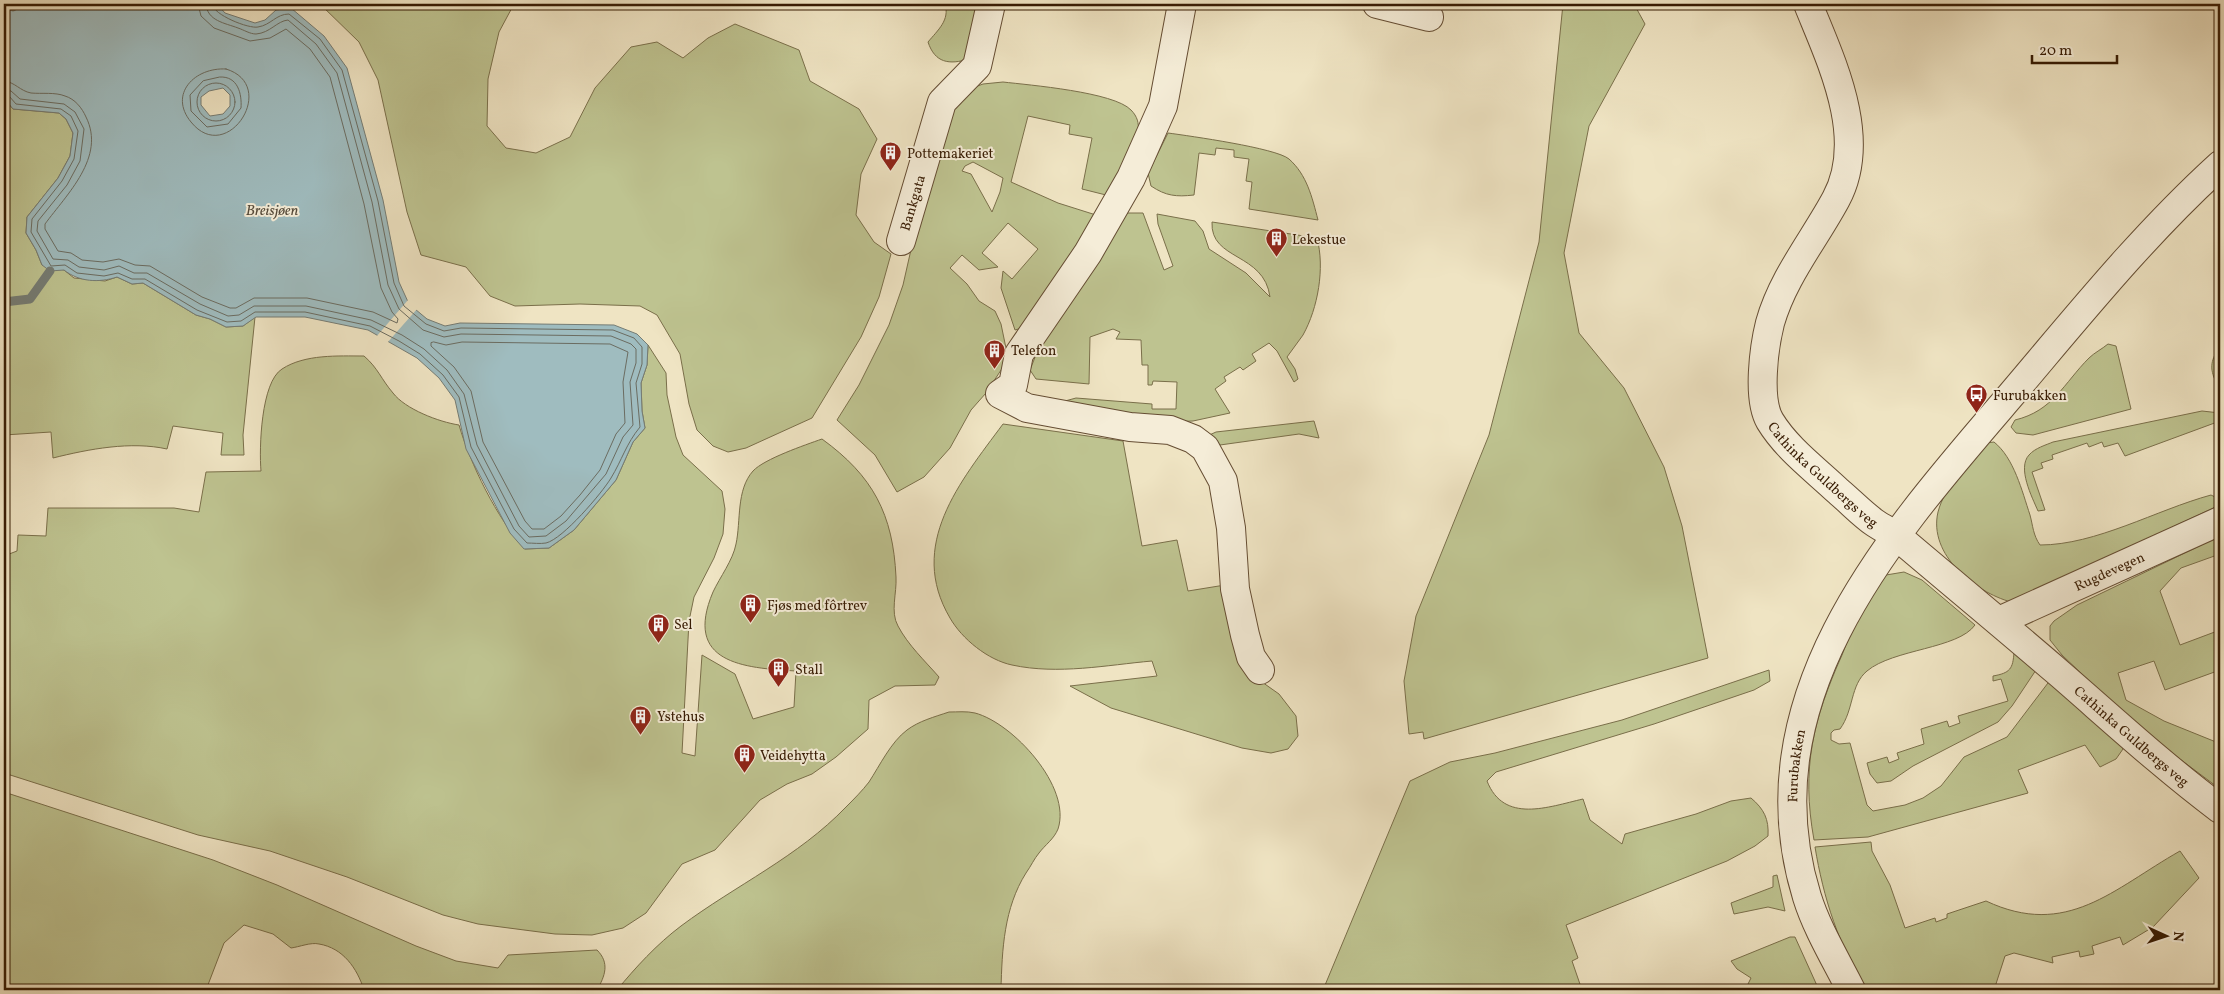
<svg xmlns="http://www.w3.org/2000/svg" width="2224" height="994" font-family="Vollkorn,serif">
	<rect width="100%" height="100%" fill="#efe4c3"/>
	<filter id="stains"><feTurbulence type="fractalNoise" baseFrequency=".004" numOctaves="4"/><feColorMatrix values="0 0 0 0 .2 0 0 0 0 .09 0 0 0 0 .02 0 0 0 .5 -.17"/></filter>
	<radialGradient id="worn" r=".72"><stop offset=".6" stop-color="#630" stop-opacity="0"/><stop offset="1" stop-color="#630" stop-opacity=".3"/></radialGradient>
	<g fill="#bec390" stroke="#7a6f4a" fill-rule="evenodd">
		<path d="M320,4h194l-15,28 -11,47 -1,47 19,22 30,5 34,-16 25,-49 36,-41 26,-5 26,16 25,-20 27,-14 64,26 11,31 49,28 18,30 -16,35 -5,41 18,27 17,12 -12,43 -18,40 -49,81 -66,30 -18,4 -15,-6 -16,-16 -8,-26 -9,-50 -23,-39 -17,-9 -60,-2 -65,2 -25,-10 -24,-29 -45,-12 -14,-43 -29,-132 -19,-38z"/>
		<path d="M945,4h32l2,13 -10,42c-20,6 -34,4 -41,-17 10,-12 22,-22 17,-38z"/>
		<path d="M1563,4h71l11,20 -56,102 -25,127 15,80 45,55 40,79 18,59 26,132 -284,81 -1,-7 -14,2 -5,-53 12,-65 73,-181 50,-193z"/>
		<path d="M1003,82c26,3 111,10 128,28 13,13 6,28 0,42 -7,17 -12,30 -25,43l-24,-6 10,-51 -23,-4 1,-9 -42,-9 -17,66 47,21 38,12 -74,113 -7,2 -14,-42 2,-17 9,8 26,-30 -30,-26 -26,30 16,14 -19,3 -17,-15 -12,13 17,16 12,17 16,10 6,13 6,29 -4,14 -17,26 -15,17 -21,38 -26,29 -27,15 -22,-37 -38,-35 22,-35 30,-60 14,-40 19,-84 32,-98 13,-13 16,-6zM973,162l30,16 -3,14 -8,20 -21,-38 -9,-3 3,-5z"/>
		<path d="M4,98l9,11 46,4 7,6 7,14 -3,23 -12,22 -31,39 -1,16 10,17 6,15 22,5 10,8 31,3 12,-4 15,7 11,-1 53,32 14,4 16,8 17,-1 12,-9 -12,118 1,20h-23l2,-22 -50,-7 -6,23c-36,-8 -78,0 -114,9l-2,-26 -47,3z"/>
		<path d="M1168,133c22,3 108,15 121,26 18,16 23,38 29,61l-69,-11 3,-27 -6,-1 3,-22 -15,-2v-7l-18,-2 -1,7 -16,-2 -5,42c-18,2 -28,1 -43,-9l-3,-13z"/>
		<path d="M1125,213h18l21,57 9,-4 -15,-42 -1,-10 38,7 8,10 6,18 37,24 24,24c-6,-45 -60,-36 -58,-75l105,16c8,30 1,70 -14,97 -5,7 -11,15 -16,22l8,12 3,10 -4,3 -17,-31 -8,-8 -17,11 4,7 -13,9 -3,-3 -16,10 2,4 -11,8 15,24 -37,8 -27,1 -101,-21 11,-3 76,6v5h24l1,-27 -24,-1 -1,4h-4v-20h-6l-1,-25 -25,-1 4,-7 -7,-3 -23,8 -1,47 -53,-5 -6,-9 9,-23z"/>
		<path d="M2108,344l8,2 15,63 -98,26 -17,-2 -5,-6 4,-7c38,-9 49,-37 74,-62 5,-5 13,-9 19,-14z"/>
		<path d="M648,345l18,28 1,22 9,42 7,18 39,36 3,18 -2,25 -9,24 -20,39 -5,24 -7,132 13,3 7,-101 33,19 18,45 41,-12 2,-36c-53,-3 -113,-8 -83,-79 7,-15 20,-32 23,-48 5,-23 0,-54 17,-73 11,-12 52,-26 69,-32 51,37 71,75 74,138 1,16 -6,35 2,49 10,19 27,35 41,51l-4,8 -40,1 -26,14 -1,29 -32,28 -24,17 -25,10 -27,16 -45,50 -33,14 -36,49 -23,15 -31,7 -37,-1 -77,-10 -35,-9 -96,-38 -77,-26 -72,-16 -194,-62v-217l13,-5 1,-16 28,1 2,-28h126l25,4 7,-40 55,-1c-2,-23 0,-89 21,-102 23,-15 56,-13 82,-13 14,12 17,23 29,37 12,16 46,29 66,32 11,38 38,94 66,124l24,-1 25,-18 42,-50 17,-38 12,-14 -3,-17 -1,-28 6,-18z"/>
		<path d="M2220,347v34l-4,1c-7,-14 -5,-23 4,-35z"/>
		<path d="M2202,411l18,2v8l-95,35 -7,-13 -14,4 -2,-5 -13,5 -2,-4 -35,12 1,4 -12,4 2,5 -11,4 13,38 -7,1c-6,-14 -21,-43 -9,-56 6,-7 17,-10 24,-13z"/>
		<path d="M1314,421l5,17 -20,-4 -79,11 -15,-8 11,-5z"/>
		<path d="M1003,424l120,17 19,105 35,-6 11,51 37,-6 27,90 27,19 17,22 2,20 -10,13 -17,4 -29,-5 -131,-40 -41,-22 87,-10 -5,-15c-45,4 -94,14 -140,4 -24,-5 -50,-26 -62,-47 -43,-73 10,-136 53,-194z"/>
		<path d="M1994,442c20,16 28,49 36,73 3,11 3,20 10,30 56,0 116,-35 171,-50l6,3 3,7 -209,97c-36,-10 -83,-47 -73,-90 7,-27 31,-49 48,-69z"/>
		<path d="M2220,536v18l-39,14 -21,23 20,54 40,-15v40l-55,20 -11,-29 -36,12 8,27 38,21 52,21 4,-2v49l-51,-38 -45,-37 -62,-59 -12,-15v-14l4,-5 23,-16z"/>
		<path d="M1904,572l18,8 53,45c-17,24 -82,24 -108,46 -17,14 -13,39 -27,58l-6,1 -3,3v7l8,4 11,-1 17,62 6,6 32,-6 18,-7 18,-12 23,-29 43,-20 44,-58 70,63 2,7 -7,10 -16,8 -15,-22 -67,25 10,23 -160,44 -54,3c-13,-72 -1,-120 28,-185 7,-17 12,-38 22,-53 7,-9 15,-18 22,-27z"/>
		<path d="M2014,652l22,18 -24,36 -14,16 -85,44 -22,15 -14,2 -7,-9 -3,-11 20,-6 2,6 10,-4 -2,-6 27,-9 -3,-15 26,-8 2,6 11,-4 -2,-7 50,-15 -7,-22 -8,2v-5c17,-3 20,-7 21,-24z"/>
		<path d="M1769,670l1,11 -16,9 -100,34 -158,48 -9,9c17,43 61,26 96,18l7,21 32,24 3,-10 71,-20 35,-13 20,-3c13,11 18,21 17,38l-13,10 -28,15 -161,64 12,33 -6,3 10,29h-259l87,-209 40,-19 45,-9 127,-33z"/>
		<path d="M949,712c8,0 18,-1 26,1 38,10 97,74 83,116 -4,10 -13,16 -19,24 -5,6 -8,13 -13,20 -22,35 -24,76 -25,117h-29l-10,-3 -35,3h-310c18,-22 40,-46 64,-64 55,-41 117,-69 165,-119 8,-8 16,-16 23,-25 11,-17 22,-40 38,-52 12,-9 27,-13 42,-18z"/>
		<path d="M4,792l209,68 64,25 139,61 40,15 42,7 10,-13 89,-5c13,13 8,26 0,40h-233c-7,-22 -21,-42 -45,-46 -8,-2 -20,3 -28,4l-18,-14 -29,-9 -20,18 -18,47h-202z"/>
		<path d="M1871,842l1,9 18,34 15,43 30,-10 1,4 11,-4v-4l39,-13c81,38 127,-12 194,-50l19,27 -46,49 -30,18 -3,-8 -28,9 2,8 -14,3 -1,-6 -27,6 1,6 -39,-10 -9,3 -11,34h-126c-29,-41 -45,-94 -53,-143z"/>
		<path d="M1777,875l8,36 -17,-4 -34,7 -3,-11 42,-16v-11z"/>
		<path d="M1790,937h5l24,53h-74l6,-12 -14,-9 -6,-8z"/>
	</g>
	<path fill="#9fbcbf" stroke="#757c74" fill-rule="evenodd" d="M17,4h200l8,9 30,10 10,-3 11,-10 15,-2 33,28 23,32 36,132 16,82 10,22 18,15 18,7 15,-3 154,2 23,9 11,11 -1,20 -6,18 1,28 3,17 -12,14 -17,38 -42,50 -25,18 -25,1 -14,-16 -44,-84 -11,-49 -16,-22 -22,-20 -49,-28 -63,-13h-49l-13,9 -17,1 -16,-8 -14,-4 -53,-32 -11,1 -15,-7c-18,6 -38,5 -53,-7l-14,1 -8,-6 -6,-15 -10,-17 1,-16 31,-39 12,-22 3,-23 -7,-14 -7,-6 -46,-4 -9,-11v-85zM223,88l7,7v11l-7,8 -13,2 -9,-11v-8l8,-6z"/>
	<path fill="#efe4c3" d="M408,300l10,8 -31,35 -11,-6z"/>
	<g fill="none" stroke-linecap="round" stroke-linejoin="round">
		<g stroke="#6b6c61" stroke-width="1">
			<path d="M226,69c54,16 1,98 -35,53 -23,-28 4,-55 35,-53z"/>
			<path d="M220,77c18,-1 22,17 21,31l-13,16 -21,3 -16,-16 -1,-16 13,-14z"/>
			<path d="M4,81c11,1 16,10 27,12 11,1 24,-1 34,3 10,3 17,12 21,21 20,40 -19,77 -41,107v5l13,22 13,2 11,7 21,2 16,-3 16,6 15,1 52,31 28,11h6l18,-10h53l66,14 24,11 1,-4 -6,-7 -11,-24 -17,-84 -34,-127 -20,-28 -24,-20 -16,9 -20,3 -36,-13 -13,-12 -3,-12"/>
			<circle cx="216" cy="102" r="19"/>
			<path d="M4,89l7,2 9,8 44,5 11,8 9,17 -4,32 -13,24 -29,36 -1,10 16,28 15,1 11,7 25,3 15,-4 15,7h13l53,31 28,12 11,-1 15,-9h52l65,14 31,15 22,14 23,21 17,24 13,51 42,81 10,11 17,-1 20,-15 40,-47 17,-37 10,-12 -3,-43 6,-19v-14l-5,-5 -20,-8 -150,-2 -17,3 -21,-7 -24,-21 -11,-24 -16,-83 -35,-129 -21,-29 -28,-24c-11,1 -18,13 -32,14 -6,0 -12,-4 -18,-6 -13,-5 -31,-7 -32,-24"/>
			<path d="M4,95l5,1 7,8 45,5 10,7 7,15 -4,28 -12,22 -30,38 -1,13 20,34 14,-1 12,8 27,3 14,-3 14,6h13l52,31 30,12 14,-1 14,-9h50l65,14 29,15 21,13 23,21 16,22 12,50 43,82 13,14c6,0 13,1 19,0 17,-4 56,-50 65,-65 11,-18 15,-34 29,-51l-4,-44 6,-19v-17l-8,-9 -21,-8 -152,-2 -17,3 -18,-7 -22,-18 -10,-23 -16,-82 -36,-131 -22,-31 -31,-25c-13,0 -18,11 -31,13 -9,2 -45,-12 -46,-23"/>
			<path d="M434,342l12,3 16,-3 148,2 18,8 -5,30 2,41 -9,11 -16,36 -20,25 -19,21 -17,13h-12l-7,-8 -42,-79 -12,-51 -17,-24 -23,-21v-3z"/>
		</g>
		<g stroke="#757c74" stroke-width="9">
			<path d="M8,4l5,3"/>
			<path d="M4,302l26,-3 20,-28"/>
		</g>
		<defs>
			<g id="minor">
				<path d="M1182,4l-19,102 -32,72 -43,75 -69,101 -6,31 -13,9 27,14 103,19 40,3 23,9 12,9 18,33 8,47 4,61 10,46 6,22 9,13"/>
				<path d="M1377,4l52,13"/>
				<path id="s1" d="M1808,4c23,57 61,134 28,195 -22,41 -53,78 -66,124 -6,24 -13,76 0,98 17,28 46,49 69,71 12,10 23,22 36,31 10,7 21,11 30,20 52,44 104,87 155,131 53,46 104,93 160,135"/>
				<path id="s2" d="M901,241l41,-139 35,-36 14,-62"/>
				<path id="s3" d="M1999,621l221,-100"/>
			</g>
			<g id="tertiary">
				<path id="s4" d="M1851,990c-15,-30 -34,-61 -44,-93 -62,-200 84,-362 204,-502 67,-79 132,-160 209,-230"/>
			</g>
		</defs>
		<use href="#minor" stroke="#654d33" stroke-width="30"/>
		<use href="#tertiary" stroke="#654d33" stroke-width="30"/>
		<use href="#minor" stroke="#f5edd8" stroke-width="28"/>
		<use href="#tertiary" stroke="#f5edd8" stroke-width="28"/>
	</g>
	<defs>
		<symbol id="building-pin" viewBox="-11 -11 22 30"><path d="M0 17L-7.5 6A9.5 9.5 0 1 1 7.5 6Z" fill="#8f2418" stroke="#f5edd8"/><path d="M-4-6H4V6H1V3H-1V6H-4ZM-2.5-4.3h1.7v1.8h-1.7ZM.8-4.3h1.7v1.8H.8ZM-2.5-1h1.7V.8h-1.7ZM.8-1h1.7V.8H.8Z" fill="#fff"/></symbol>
		<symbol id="bus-pin" viewBox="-11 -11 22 30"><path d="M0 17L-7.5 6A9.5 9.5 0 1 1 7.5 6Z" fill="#8f2418" stroke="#f5edd8"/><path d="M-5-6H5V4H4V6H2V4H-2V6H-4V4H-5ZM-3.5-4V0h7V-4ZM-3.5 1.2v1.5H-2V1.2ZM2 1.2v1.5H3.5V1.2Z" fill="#fff"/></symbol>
	</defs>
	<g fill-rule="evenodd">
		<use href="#building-pin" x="878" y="140" width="25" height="34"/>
		<use href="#building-pin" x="1264" y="226" width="25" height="34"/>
		<use href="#building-pin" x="982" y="338" width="25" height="34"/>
		<use href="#bus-pin" x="1964" y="382" width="25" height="34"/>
		<use href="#building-pin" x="738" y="592" width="25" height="34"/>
		<use href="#building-pin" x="646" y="612" width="25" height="34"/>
		<use href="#building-pin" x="766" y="656" width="25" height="34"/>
		<use href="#building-pin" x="628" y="704" width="25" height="34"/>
		<use href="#building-pin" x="732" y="742" width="25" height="34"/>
	</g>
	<g text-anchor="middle" stroke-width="4" stroke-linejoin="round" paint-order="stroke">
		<g font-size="14" fill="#371b03" stroke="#f5edd8" text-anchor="start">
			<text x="907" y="158">Pottemakeriet</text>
			<text x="1292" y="244">Lekestue</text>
			<text x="1011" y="355">Telefon</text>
			<text x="1993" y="400">Furubakken</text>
			<text x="767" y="610">Fjøs med fôrtrev</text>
			<text x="674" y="629">Sel</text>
			<text x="795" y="674">Stall</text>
			<text x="657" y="721">Ystehus</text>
			<text x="760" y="760">Veidehytta</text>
		</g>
		<g font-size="14" fill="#371b03" stroke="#f5edd8">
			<text dy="5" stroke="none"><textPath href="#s2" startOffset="40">Bankgata</textPath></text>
			<text dy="5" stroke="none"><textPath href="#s1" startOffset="520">Cathinka Guldbergs veg</textPath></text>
			<text dy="5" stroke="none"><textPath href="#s3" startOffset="121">Rugdevegen</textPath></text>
			<text dy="5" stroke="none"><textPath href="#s1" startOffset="925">Cathinka Guldbergs veg</textPath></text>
			<text dy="5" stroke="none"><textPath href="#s4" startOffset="236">Furubakken</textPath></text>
		</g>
		<g font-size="15" font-style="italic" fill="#564b3b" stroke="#f5edd8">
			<text x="272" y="215">Breisjøen</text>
		</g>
	</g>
	<rect width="2224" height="994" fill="none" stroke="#efe4c3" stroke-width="20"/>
	<rect x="5" y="5" width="2214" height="984" fill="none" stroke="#371b03" stroke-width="2.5"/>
	<rect x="10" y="10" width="2204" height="974" fill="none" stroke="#371b03"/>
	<g transform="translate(2166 936) rotate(93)" stroke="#f5edd8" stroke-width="4" paint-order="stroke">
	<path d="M0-4L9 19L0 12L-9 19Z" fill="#371b03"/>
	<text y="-8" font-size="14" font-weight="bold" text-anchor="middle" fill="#371b03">N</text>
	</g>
	<path d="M2032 55v8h85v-8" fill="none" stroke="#371b03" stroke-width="2.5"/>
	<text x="2039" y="55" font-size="15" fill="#371b03" stroke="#f5edd8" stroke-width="4" paint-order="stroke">20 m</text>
	<rect width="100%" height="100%" filter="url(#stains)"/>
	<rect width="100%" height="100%" fill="url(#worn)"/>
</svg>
